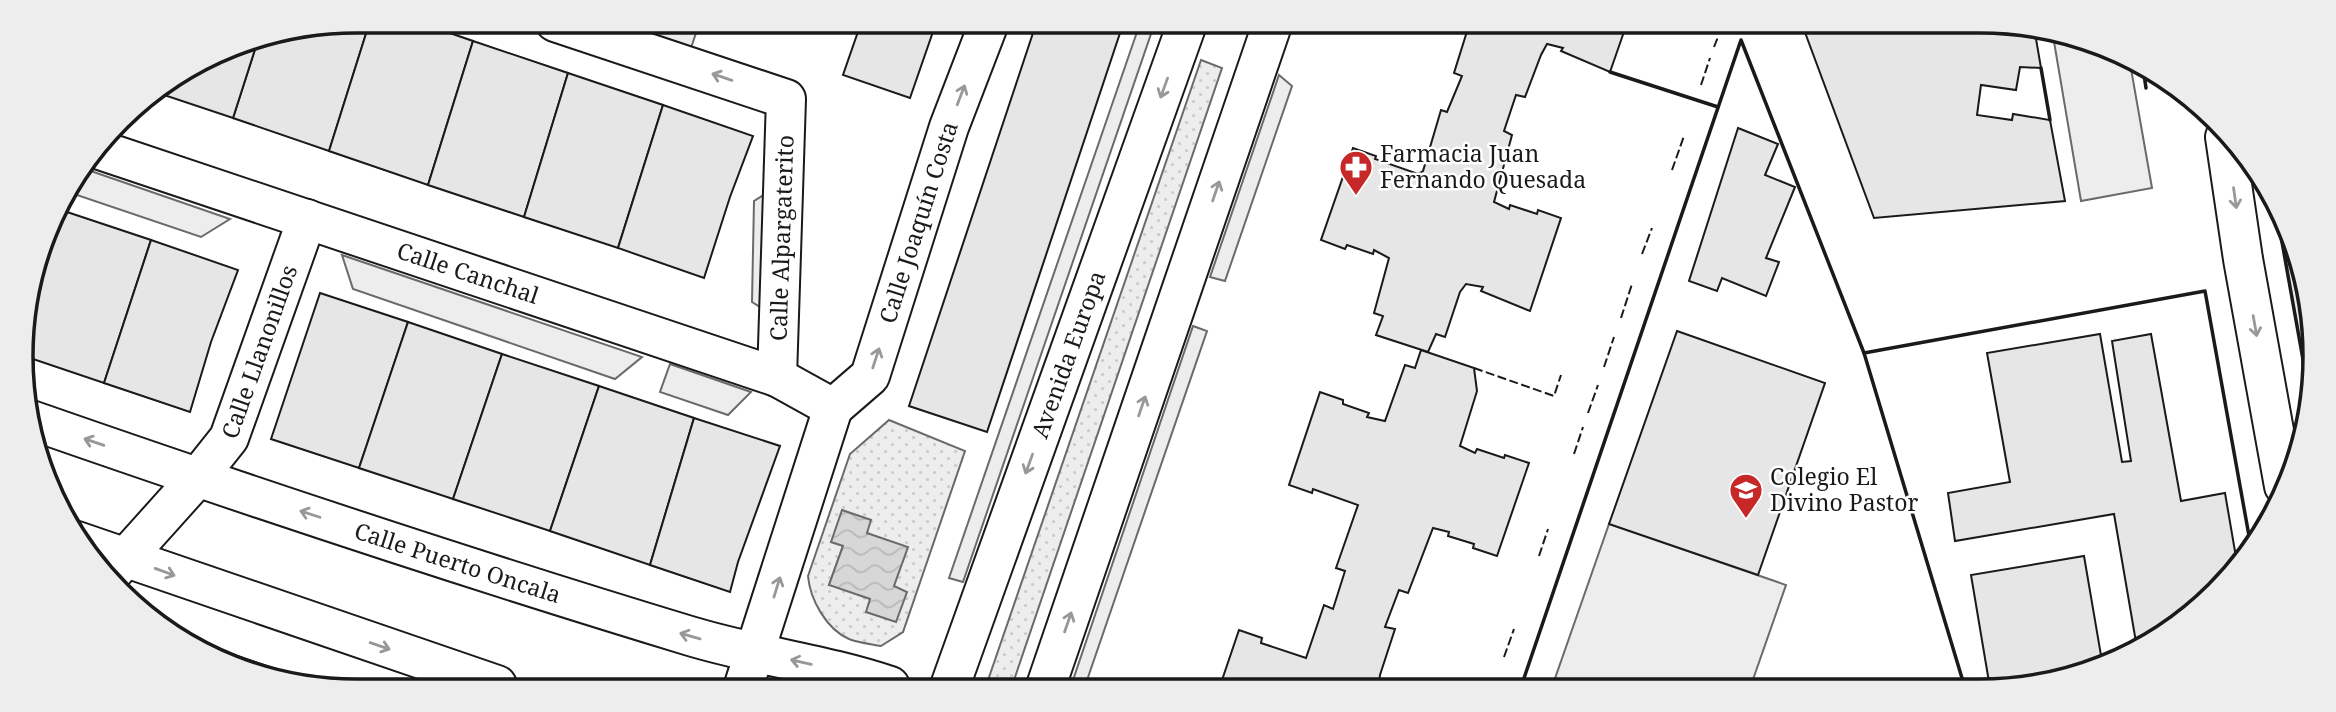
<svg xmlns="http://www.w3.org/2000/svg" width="2336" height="712" font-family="'Noto Serif',serif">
	<defs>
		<pattern id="grass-dots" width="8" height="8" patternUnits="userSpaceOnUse" patternTransform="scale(1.75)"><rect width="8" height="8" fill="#ededed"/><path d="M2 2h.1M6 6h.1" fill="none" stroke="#cbcbcb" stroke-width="1.8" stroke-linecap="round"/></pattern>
		<pattern id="water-waves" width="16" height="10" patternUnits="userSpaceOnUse" patternTransform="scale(1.75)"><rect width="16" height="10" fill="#d7d7d7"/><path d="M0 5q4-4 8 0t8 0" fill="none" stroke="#b8b8b8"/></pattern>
	</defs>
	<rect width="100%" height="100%" fill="#fff"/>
	<g fill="url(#grass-dots)" stroke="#6a6a6a" stroke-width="2" fill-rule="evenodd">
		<path d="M1201,60l21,8 -210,618h-26z"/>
		<path d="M889,420l76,31 -62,181 -22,14c-10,-2 -22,-3 -32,-7 -23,-10 -39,-40 -41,-63l42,-122zM843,546l51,41 -65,-2z"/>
	</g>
	<g fill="#ededed" stroke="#6a6a6a" stroke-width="2">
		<path d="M602,22h83l13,5 -8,24z"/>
		<path d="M1138,29l14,2 -189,551 -14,-4z"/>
		<path d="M2052,30l78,33 22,125 -71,13z"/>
		<path d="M1279,75l13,11 -67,195 -15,-4z"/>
		<path d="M85,169l145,50 -29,18 -133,-45z"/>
		<path d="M770,191l-2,121 -16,-10 2,-101z"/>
		<path d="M2277,214l32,77v102z"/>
		<path d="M342,255l300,102 -27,22 -262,-90z"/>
		<path d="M1193,326l14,5 -122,355h-14z"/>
		<path d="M670,364l81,28 -23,23 -68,-23z"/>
		<path d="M1609,524l177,61 -36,103 -198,-1z"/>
	</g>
	<path fill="url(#water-waves)" stroke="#6a6a6a" stroke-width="2" d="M842,510l29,10 -4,13 41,14 -14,39 13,6 -11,30 -30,-10 4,-13 -41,-14 14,-39 -12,-4z"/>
	<g fill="#e6e6e6" stroke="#1a1a1a" stroke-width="2">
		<path d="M356,21h14l-41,130 -96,-33 25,-78z"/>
		<path d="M370,21h45l58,20 -45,144 -99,-34z"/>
		<path d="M861,23h75l-26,75 -67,-23z"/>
		<path d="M1036,24h87l-136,408 -78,-26z"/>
		<path d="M1469,25l157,1 -16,46 -49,-21 2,-3 -16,-4 -6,11 -16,42 -9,-2 -12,36 8,4 -18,67 15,7 1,-4 27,9 1,-4 23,8 -31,93 -49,-20 2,-4 -17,-3 -6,8 -15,45 -9,-3 -8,18 -52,-17 7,-19 -9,-3 15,-55 -15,-8 -1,4 -26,-9 -2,4 -24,-9 32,-92 23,8 -1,3 43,15 5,-3 18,-61 6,2 15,-36 -8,-3z"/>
		<path d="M1803,27h231l7,41 -21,-1 -4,23 -35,-5 -4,30 35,5 1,-6 37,6 15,81 -191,17z"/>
		<path d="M258,40l-25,78 -78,-26 73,-46z"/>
		<path d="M473,41l95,32 -44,144 -96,-32z"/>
		<path d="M568,73l95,32 -45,143 -94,-31z"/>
		<path d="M663,105l90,31 -23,61 -26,81 -86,-30z"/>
		<path d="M1738,128l40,16 -13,31 30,12 -29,71 13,4 -13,34 -44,-18 -5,13 -28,-10z"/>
		<path d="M55,208l96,32 -47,143 -77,-26 -3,-44z"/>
		<path d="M151,240l87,30 -27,72 -21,70 -86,-29z"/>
		<path d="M320,293l88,29 -49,146 -88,-29z"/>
		<path d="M408,322l94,32 -49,145 -94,-31z"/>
		<path d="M1677,331l148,52 -67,192 -149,-51z"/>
		<path d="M2100,334l22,128 9,-1 -19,-120 39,-7 30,167 44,-8 12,70 -36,45 -64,40 -23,-134 -159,27 -7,-48 62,-11 -23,-129z"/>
		<path d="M1421,350l53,18 3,23 -17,55 15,7 2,-4 27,9 1,-3 24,8 -32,93 -24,-8 1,-4 -26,-8 1,-4 -16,-4 -25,65 -9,-3 -14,37 10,2 -15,46 -1,9 4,3 -163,-1 19,-56 23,8 -1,5 45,15 18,-53 9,4 12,-38 -9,-3 22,-63 -45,-16 -1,4 -23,-8 31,-93 23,8v4l26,9 -2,4 18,4 20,-56 10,3z"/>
		<path d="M502,354l97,32 -49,145 -97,-32z"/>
		<path d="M599,386l95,32 -44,147 -100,-34z"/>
		<path d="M694,418l86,28 -42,116 -8,30 -80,-27z"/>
		<path d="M2084,556l19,111 -80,21h-33l-19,-113z"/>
		<path d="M168,632l46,16 -1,5 -43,-18z"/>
		<path d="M214,648l97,33 -1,4 -20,-1 -77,-31z"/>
	</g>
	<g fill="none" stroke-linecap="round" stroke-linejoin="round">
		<defs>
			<g id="minor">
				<path d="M555,22l231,77 -9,278"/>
				<path d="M2225,137l18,122 41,227"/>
				<path id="s1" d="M100,150l677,227 56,31"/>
				<path id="s2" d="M833,408l37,-32 79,-249 40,-104"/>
				<path id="s3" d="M31,420c218,76 438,149 659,216 66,20 135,28 200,50"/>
				<path d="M77,541l420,144"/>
				<path id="s4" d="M110,575l88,-98 31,-39 78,-219"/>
				<path d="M744,685l89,-277"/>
			</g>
			<g id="secondary">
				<path id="s5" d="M950,686l237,-662"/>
				<path d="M1046,686l226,-661"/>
			</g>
		</defs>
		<use href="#minor" stroke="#1a1a1a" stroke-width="42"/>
		<use href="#secondary" stroke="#1a1a1a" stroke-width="42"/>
		<use href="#minor" stroke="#fff" stroke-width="38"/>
		<use href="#secondary" stroke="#fff" stroke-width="38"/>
		<g stroke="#1a1a1a" stroke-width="2" stroke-dasharray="9 3.5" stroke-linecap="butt">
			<path d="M1714,47l4,-10"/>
			<path d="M1701,85l9,-27"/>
			<path d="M1672,170l12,-34"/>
			<path d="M1642,254l10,-26"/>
			<path d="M1621,318l11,-34"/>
			<path d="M1604,367l10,-30"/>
			<path d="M1474,368l80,28 7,-21"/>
			<path d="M1588,413l10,-28"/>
			<path d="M1574,454l9,-27"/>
			<path d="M1539,556l9,-27"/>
			<path d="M1504,657l10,-28"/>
			<path d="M1494,687v-1"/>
		</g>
		<g stroke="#1a1a1a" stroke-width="3.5">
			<path d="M2041,68l9,52"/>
			<path d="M2143,68l3,20"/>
			<path d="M1610,72l108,35"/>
			<path d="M2166,77l1,10"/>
			<path d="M2277,214l32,179"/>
			<path d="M1521,687l220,-647 123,313"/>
			<path d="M1965,688l-101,-335 341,-62 46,256"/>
		</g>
	</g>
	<defs><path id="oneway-shaft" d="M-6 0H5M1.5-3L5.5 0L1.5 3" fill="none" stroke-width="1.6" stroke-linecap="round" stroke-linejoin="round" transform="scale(1.75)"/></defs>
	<g stroke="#989898">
		<use href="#oneway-shaft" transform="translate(722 77) rotate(-161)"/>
		<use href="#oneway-shaft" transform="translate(1164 88) rotate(110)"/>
		<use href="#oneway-shaft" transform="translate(961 95) rotate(-69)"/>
		<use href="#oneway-shaft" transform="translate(1216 191) rotate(-71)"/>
		<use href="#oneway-shaft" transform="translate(2235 198) rotate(82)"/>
		<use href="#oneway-shaft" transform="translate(2255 326) rotate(80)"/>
		<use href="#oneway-shaft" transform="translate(876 358) rotate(-72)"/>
		<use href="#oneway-shaft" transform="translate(1142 406) rotate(-71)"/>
		<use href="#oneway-shaft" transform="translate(94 442) rotate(-161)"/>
		<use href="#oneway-shaft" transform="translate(1029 464) rotate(110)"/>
		<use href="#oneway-shaft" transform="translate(310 514) rotate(-162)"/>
		<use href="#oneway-shaft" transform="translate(165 572) rotate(20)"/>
		<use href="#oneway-shaft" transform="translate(777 587) rotate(-73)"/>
		<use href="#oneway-shaft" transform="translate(1068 622) rotate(-71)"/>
		<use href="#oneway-shaft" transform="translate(690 636) rotate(-164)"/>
		<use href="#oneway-shaft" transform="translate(380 646) rotate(19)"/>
		<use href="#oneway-shaft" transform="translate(801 662) rotate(-167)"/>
	</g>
	<defs>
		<symbol id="pharmacy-pin" viewBox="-11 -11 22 30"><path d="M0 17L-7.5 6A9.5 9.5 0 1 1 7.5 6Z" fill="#c62828" stroke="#fff"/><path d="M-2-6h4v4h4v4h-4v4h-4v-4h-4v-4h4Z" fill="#fff"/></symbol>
		<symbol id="school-pin" viewBox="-11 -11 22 30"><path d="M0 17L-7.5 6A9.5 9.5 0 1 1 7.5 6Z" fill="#c62828" stroke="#fff"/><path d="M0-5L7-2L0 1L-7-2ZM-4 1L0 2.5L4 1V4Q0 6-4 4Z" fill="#fff"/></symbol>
	</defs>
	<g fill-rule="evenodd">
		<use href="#pharmacy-pin" x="1337" y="148" width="38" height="52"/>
		<use href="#school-pin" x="1727" y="471" width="38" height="52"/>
	</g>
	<g text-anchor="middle" stroke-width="5" stroke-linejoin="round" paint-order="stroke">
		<g font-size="23" fill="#1a1a1a" stroke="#fff" text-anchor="start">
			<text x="1380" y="162">Farmacia Juan<tspan x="1380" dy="26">Fernando Quesada</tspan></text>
			<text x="1770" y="485">Colegio El<tspan x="1770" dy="26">Divino Pastor</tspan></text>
		</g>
		<g font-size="23" fill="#1a1a1a" stroke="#fff">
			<text dy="8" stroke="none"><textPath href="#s2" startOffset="210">Calle Joaquín Costa</textPath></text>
			<text transform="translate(782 238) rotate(-88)" y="8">Calle Alpargaterito</text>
			<text dy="8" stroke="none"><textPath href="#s1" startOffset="388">Calle Canchal</textPath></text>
			<text dy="8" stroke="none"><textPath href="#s4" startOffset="273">Calle Llanonillos</textPath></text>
			<text dy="8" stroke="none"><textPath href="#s5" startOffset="352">Avenida Europa</textPath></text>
			<text dy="8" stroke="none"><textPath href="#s3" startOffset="450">Calle Puerto Oncala</textPath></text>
		</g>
	</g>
	<path d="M0 0H2336V712H0ZM356 33H1980A323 323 0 0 1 2303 356V356A323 323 0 0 1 1980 679H356A323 323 0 0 1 33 356V356A323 323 0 0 1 356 33Z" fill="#ededed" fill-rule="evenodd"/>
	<path fill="none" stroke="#1a1a1a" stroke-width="3.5" d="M356 33H1980A323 323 0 0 1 2303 356V356A323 323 0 0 1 1980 679H356A323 323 0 0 1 33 356V356A323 323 0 0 1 356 33Z"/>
</svg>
